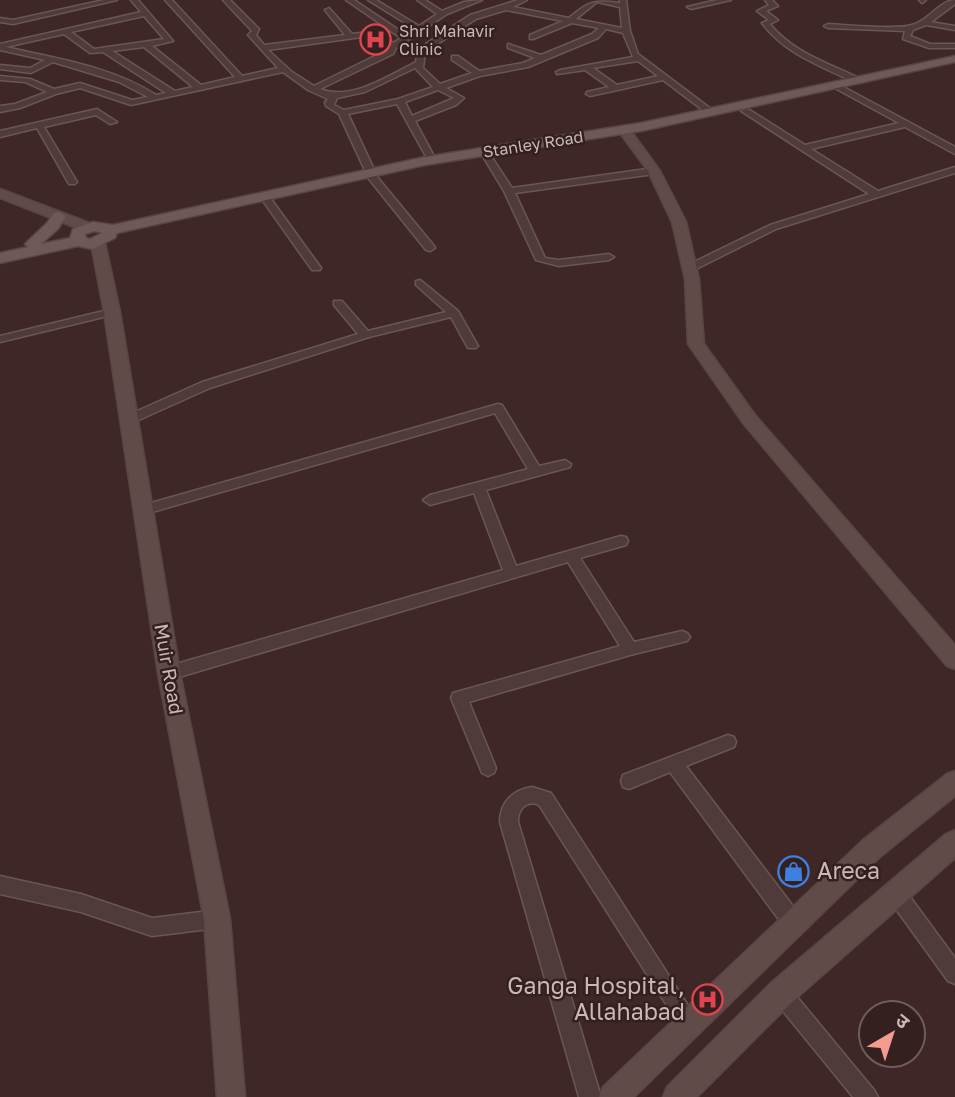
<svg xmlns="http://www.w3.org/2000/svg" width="955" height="1097" font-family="'Golos Text','Noto Sans Devanagari',sans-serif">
	<rect width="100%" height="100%" fill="#3e2726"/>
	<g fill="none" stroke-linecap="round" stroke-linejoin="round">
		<defs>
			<g id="street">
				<path d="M104,0h13l-104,24 -13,-2v-4l13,2z"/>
				<path d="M131,0h7l35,41 -21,5 49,39 34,-8 -70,-77h7l70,76 36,-8 -30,-33 4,-4 -29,-31h7l29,29 -3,6 8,10 81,-10 -20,-25 4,-2 23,26 26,-3 15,12 8,-5 -55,-38h8l52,35 9,-6 -47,-29h8l43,26 18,-12 -20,-14h8l17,11 22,-9 18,-2 -35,14 -51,34 -3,6 -73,35c32,12 68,-13 96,-27l2,-13 52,-34 48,-15h9l-14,7 56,11c20,-17 24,-18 51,-15v-3h6l4,31 8,23 77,58 -7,2 -45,-34 -73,16 -4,-2 1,-2 22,-5 -24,-17 -28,4 -1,-2 4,-2 73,-13 -10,-24 -17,-4 -8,9 -70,29 -48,9 -34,12 18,10 -8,7 -41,16 21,39 -1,2 -7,-2 -31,-56 -49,10 30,64 56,68 1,2 -5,3 -4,-1 -57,-71 -30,-65 -13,-8 -1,-4 3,-3 -20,-9 -25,-18 -152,33 -51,-17 -24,6 -36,14 -20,4v-6l15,-2 32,-12 -22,-10 -25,-2v-4l30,3 24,10 26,-6 52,17 16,-3 -29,-15 -66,-20 -22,11 -31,-4v-4l30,3 15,-8 -45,-10v-6l141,-32zM597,2l23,5 2,21 -46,-9zM506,10l57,11 -33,14v4h3l39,-16 27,5 -7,6 -51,21 -33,-11v4l27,10 -12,5 -44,8 -21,-15h-6v4l20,13 -32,11 -17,-16 2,-16 51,-33zM144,16l20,23 -70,10 -23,-17zM64,34l26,19 13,-1 63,41 -10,2c-45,-29 -99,-36 -150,-48zM376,35l13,12 -2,3 -73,36 -22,-14 -24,-22zM144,47l49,40 -18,4 -63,-40zM638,61l20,15 -41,9 -24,-17zM415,68l18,19 -35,12 -54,11 -10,-5 3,-7 28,-6zM438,90l16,8 -42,18 -7,-14z"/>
				<path d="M717,0h14l-40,9 -4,-2z"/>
				<path d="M765,0h7l6,6 -12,5 12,9 -8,4c22,28 58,39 89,54v4h-6c-33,-17 -68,-28 -91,-59l7,-3 -12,-9 12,-6z"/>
				<path d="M919,0h7l-4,3z"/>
				<path d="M955,0v4l-24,18 24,4v4l-29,-5 -13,5 -3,6 20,8h25v4h-26l-26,-9 2,-8 -77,-3 -4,-2 4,-2c19,1 69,6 84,1 16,-4 27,-24 43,-25z"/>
				<path d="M836,83l119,64v7l-50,-27 -94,22 67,42 77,-24v6l-179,56 -82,41h-8v-4l84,-41 99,-31 -128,-83 7,-2 57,36 94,-22 -66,-36v-4z"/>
				<path d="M97,109l20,13 -7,2 -14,-9 -52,12 33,55 -2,2h-6l-32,-56 -37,9v-6z"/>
				<path d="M485,156h6l21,32 142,-20 5,3 -5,3 -139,19 30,65 14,2 50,-6 5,3 -5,3 -50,6 -23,-6 -32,-69 -20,-33z"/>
				<path d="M265,199h6l50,69 -1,2h-8l-49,-69z"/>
				<path d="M420,280l38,31 20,35 -2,2h-8l-17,-31 -82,20 -159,51 -78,35h-8l-2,-3 2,-3 78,-35 156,-48 -24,-29v-4h8l26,30 78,-19 -30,-27v-4z"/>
				<path d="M112,309l5,3 -1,2 -116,28v-6z"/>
				<path d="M498,404l4,1 37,61 26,-6 6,4 -1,3 -84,23 30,76 105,-30 5,1 2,4 -2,4 -46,13 54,84 48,-11 5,2 3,4 -3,4 -57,14 -161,47 27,66 -2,5 -6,3 -6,-3 -2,-5 -29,-70 2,-5 167,-47 -52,-84 -399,118 -6,-2 -2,-5 2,-5 6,-2 334,-96 -29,-77 -44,12 -7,-5 7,-5 98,-26 -33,-56 -353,102 -5,-2 -2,-3 2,-3z"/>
				<path d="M728,735l6,2 2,5 -2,5 -48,19 116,152 2,7 -2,7 -7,2 -7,-2 -118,-160 -41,17 -6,-2 -2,-6 2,-6z"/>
				<path d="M532,787l19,6 149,231 -3,7 -7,3 -7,-3 -144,-226c-13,-5 -21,4 -21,17l83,275h-22l-79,-275c0,-20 13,-32 32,-35z"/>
				<path d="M0,876l81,18 71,24 65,-8 7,2 2,7 -2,7 -7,2 -65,8 -71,-24 -81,-18z"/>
				<path d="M895,883l7,3 53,72v26l-7,-3 -60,-83 -2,-6 2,-6z"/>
				<path d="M781,983l7,3 86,104 4,7h-25l-79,-97 -3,-7 3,-7z"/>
			</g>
			<g id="secondary">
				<path d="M620,127h8l32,44 26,51 13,57 5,65 51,71 200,230v24l-8,-3 -204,-243 -55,-79 -3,-65 -13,-57 -24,-51 -30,-41z"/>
				<path d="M0,189l92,35 2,3 -2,3h-10l-82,-32z"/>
				<path d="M98,239l7,4 15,69 60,361 50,246 15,178h-28l-13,-178 -46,-246 -54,-361 -13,-69z"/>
				<path d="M955,771v25l-74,60 -247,241h-35l4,-10 260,-247 84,-66z"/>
				<path d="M955,830v28l-164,145 -94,94h-34l4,-10 104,-104 175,-149z"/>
			</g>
			<path id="primary" d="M955,56v6l-314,69 -216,34 -308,68 -2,5 -23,11 -14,-3 -78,17v-10l28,-6 -3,-3 3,-3 19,-18 7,-10 5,-1 7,4 -8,13 -17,15 29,-6 3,-9 20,-7 20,3 312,-68 216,-34zM95,231l7,2 -12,6 -4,-1 -1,-4z"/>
		</defs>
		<use href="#street" stroke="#695655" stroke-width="3"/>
		<use href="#secondary" stroke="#574543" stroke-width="3"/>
		<use href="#primary" stroke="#574543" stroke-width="3"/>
		<use href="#street" fill="#4e3b3a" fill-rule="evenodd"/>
		<use href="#secondary" fill="#614b48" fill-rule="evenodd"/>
		<use href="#primary" fill="#6e5958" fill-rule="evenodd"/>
	</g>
	<defs>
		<symbol id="hospital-ring" viewBox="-11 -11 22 22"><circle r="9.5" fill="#33201f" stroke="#e0444e" stroke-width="1.5"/><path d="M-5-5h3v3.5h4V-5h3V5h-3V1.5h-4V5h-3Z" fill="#e0444e"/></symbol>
		<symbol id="shop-ring" viewBox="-11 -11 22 22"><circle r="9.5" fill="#33201f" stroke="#3f7fe0" stroke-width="1.5"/><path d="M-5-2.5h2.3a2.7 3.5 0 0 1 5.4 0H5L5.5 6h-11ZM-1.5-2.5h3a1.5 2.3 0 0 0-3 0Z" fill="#3f7fe0"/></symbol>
	</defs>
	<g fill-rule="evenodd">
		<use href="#hospital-ring" x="358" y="22" width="35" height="35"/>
		<use href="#shop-ring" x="776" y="854" width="35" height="35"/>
		<use href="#hospital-ring" x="690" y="982" width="35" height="35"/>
	</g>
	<g text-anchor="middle" stroke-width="5" stroke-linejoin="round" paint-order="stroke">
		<g font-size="16" fill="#c9b8b6" stroke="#33201f" text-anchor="start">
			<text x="399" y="37">Shri Mahavir<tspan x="399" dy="18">Clinic</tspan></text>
		</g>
		<g font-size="16" fill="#c9b8b6" stroke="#33201f">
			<text transform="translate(533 144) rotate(-9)" y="6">Stanley Road</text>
		</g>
		<g font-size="19" fill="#c9b8b6" stroke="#33201f">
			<text transform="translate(169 669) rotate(80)" y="7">Muir Road</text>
		</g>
		<g font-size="23" fill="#c9b8b6" stroke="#33201f" text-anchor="start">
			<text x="817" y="879">Areca</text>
			<text x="685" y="994" text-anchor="end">Ganga Hospital,<tspan x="685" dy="26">Allahabad</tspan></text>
		</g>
	</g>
	<g transform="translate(892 1034) rotate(39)"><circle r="33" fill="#33201f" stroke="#6f5d5b" stroke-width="2"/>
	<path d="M0-5L12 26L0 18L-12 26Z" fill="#f39a91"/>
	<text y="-10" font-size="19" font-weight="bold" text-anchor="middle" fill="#c9b8b6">उ</text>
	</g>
</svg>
